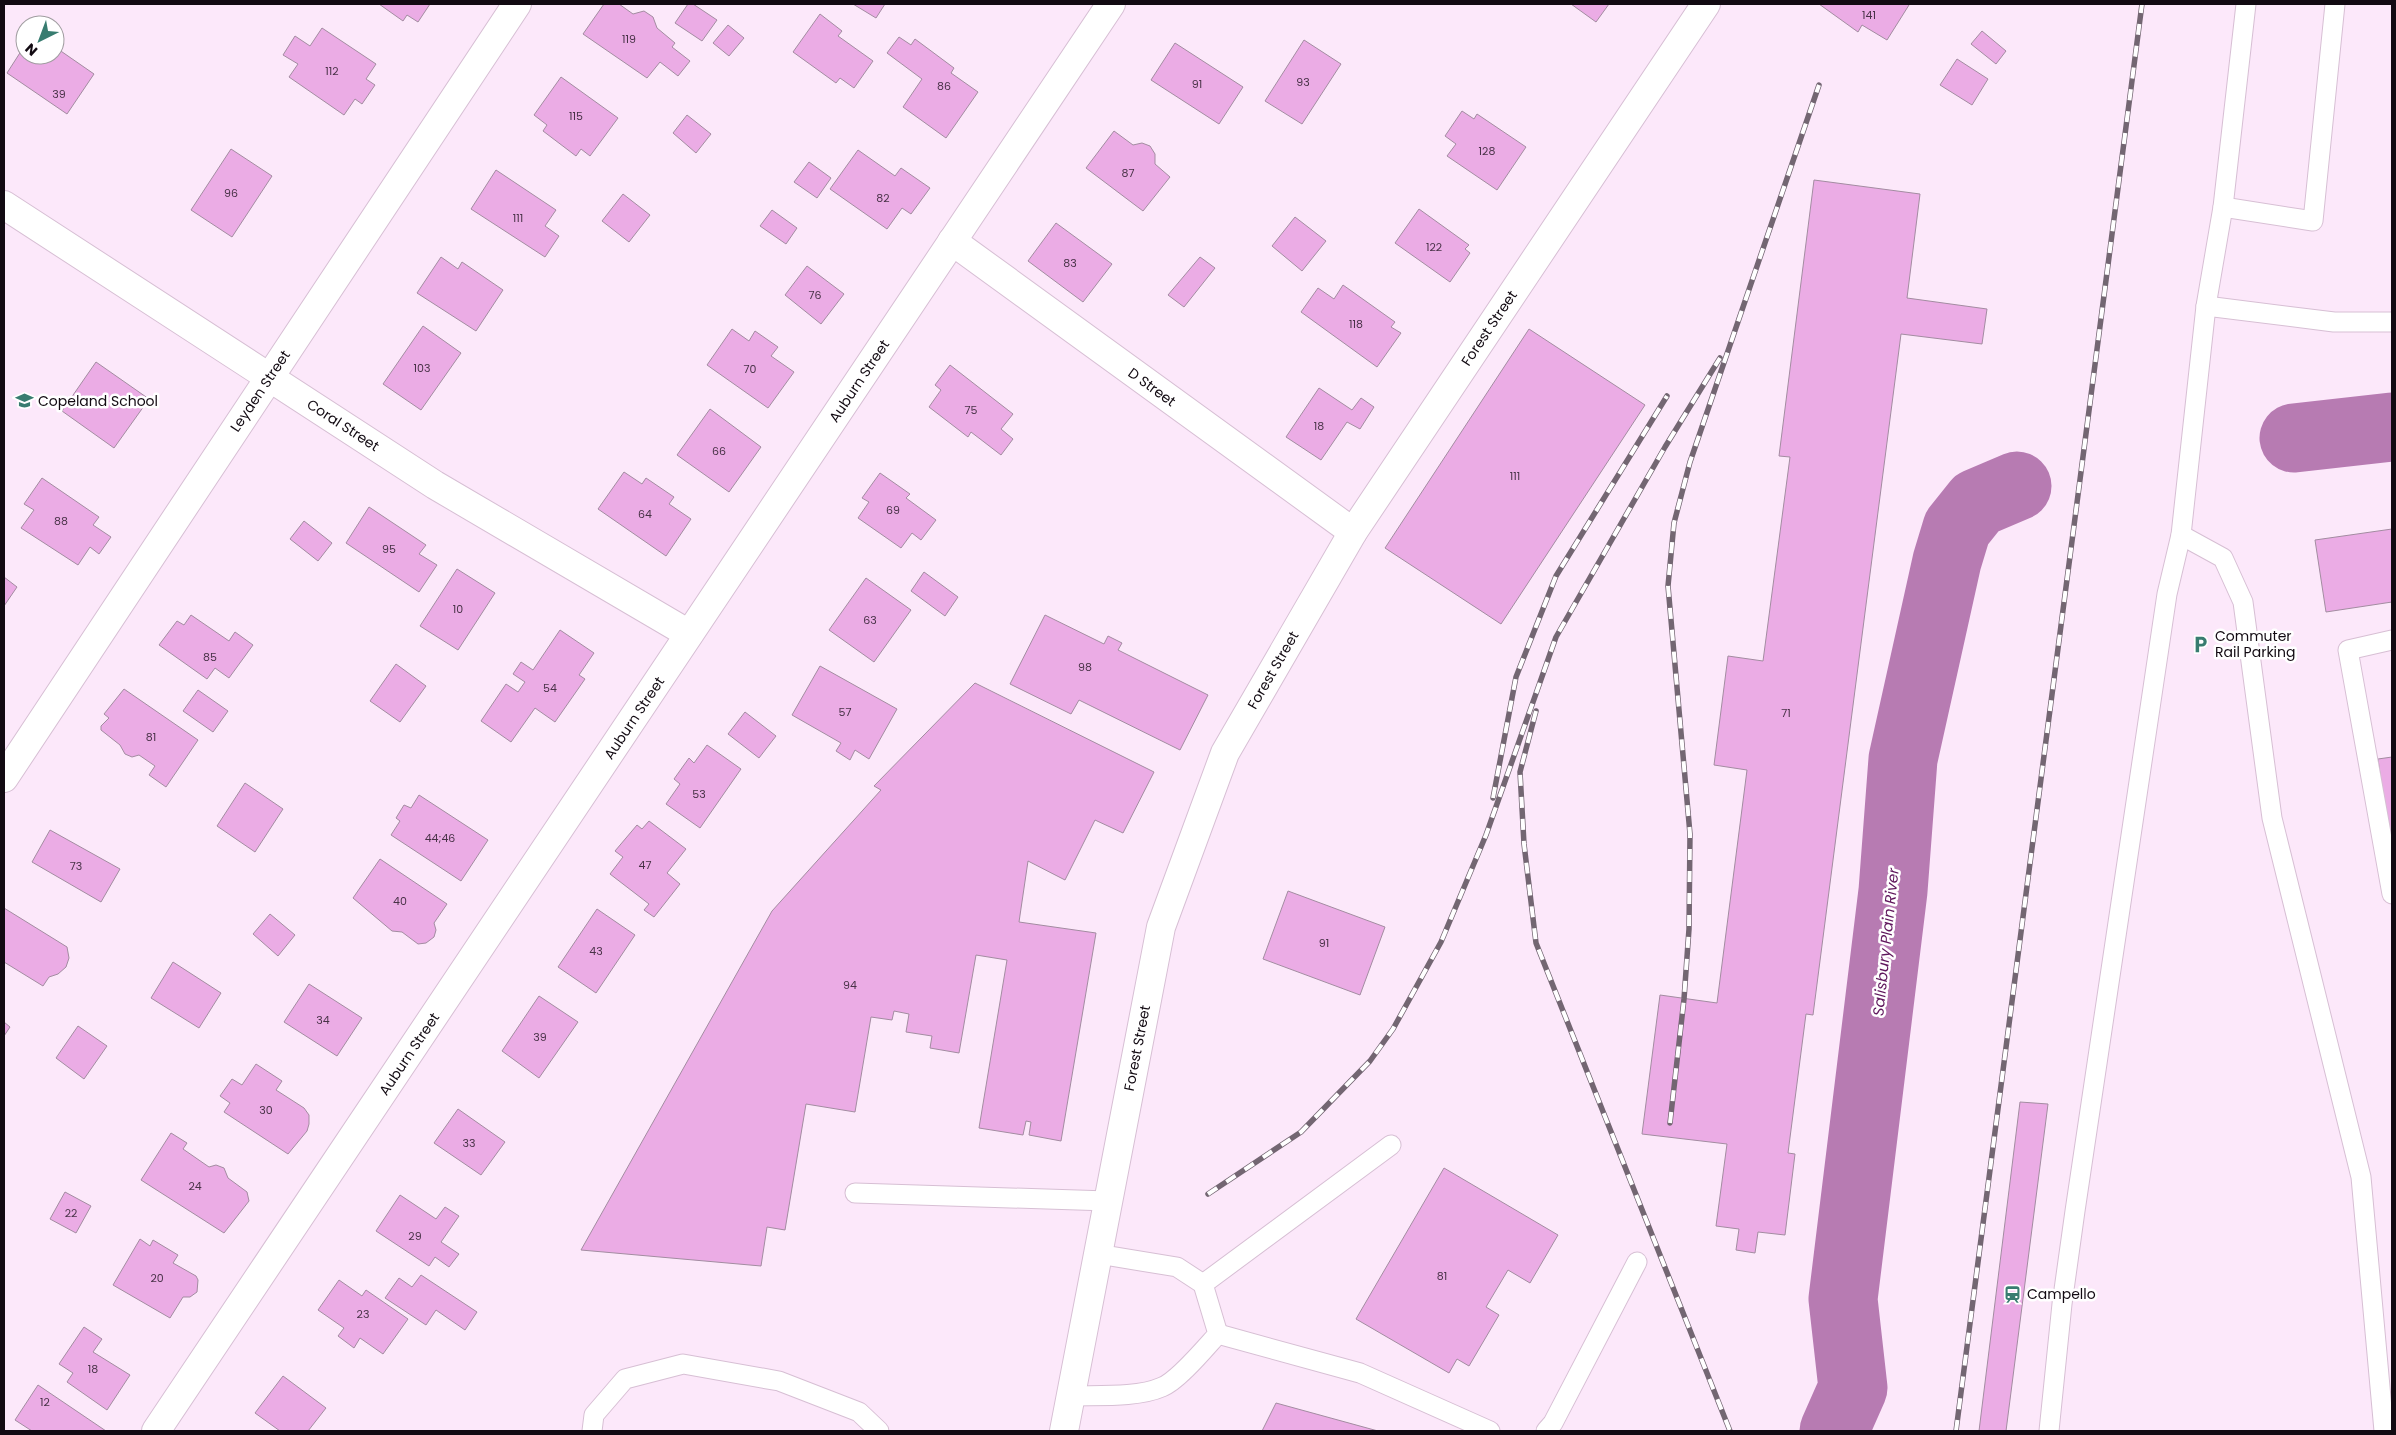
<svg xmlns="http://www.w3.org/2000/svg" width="2396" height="1435" font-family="Poppins,sans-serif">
	<rect width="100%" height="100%" fill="#fce8fa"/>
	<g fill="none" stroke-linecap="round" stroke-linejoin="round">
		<g stroke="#b77bb2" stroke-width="69">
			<path d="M2294,438l98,-11"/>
			<path d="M1834,1431l19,-43 -10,-89 50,-408 10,-132 44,-198 10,-33 20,-25 40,-17"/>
		</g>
	</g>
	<g fill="#ebace5" stroke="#a38ca1">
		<path d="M379,4h51l-12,18 -11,-7 -4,6z"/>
		<path d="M604,4h15l14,10 11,-3 9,6 4,11 18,15 -3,4 18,14 -12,15 -18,-14 -13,16 -64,-44z"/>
		<path d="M688,4h5l24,16 -15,21 -27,-18z"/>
		<path d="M853,4h32l-9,14z"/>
		<path d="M1571,4h38l-13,18z"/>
		<path d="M1819,4h88l2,1 -22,35 -25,-15 -4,7z"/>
		<path d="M820,14l22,17 -4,5 35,25 -19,27 -14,-10 -4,5 -43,-31z"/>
		<path d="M728,25l16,13 -15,18 -16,-13z"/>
		<path d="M322,28l54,36 -10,15 9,6 -13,19 -7,-5 -11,16 -55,-38 9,-13 -15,-9 12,-19 15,10z"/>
		<path d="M1982,31l24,20 -10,13 -25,-20z"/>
		<path d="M899,37l12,8 4,-6 39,29 -3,5 27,19 -32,46 -43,-31 19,-28 -35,-26z"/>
		<path d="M1304,40l37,24 -39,60 -37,-23z"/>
		<path d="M1175,43l68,44 -24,37 -68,-44z"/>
		<path d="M25,45v10h30v-8l39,27 -27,40 -60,-41z"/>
		<path d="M1957,59l31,20 -16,26 -32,-20z"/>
		<path d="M561,77l57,41 -28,38 -9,-7 -5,7 -33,-25 4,-6 -13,-10z"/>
		<path d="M1462,111l12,8 3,-5 49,33 -29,43 -50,-34 9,-12 -11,-8z"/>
		<path d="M687,115l24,19 -15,19 -23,-20z"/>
		<path d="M1114,131l19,14 9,-2 8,3 5,8v10l15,13 -27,34 -57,-43z"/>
		<path d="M231,149l41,27 -40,61 -41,-27z"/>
		<path d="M858,150l37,26 6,-8 29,20 -19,26 -9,-6 -15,21 -57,-40z"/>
		<path d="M809,162l22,16 -14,20 -23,-16z"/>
		<path d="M496,170l60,40 -11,16 14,10 -14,21 -74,-48z"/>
		<path d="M1814,180l106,14 -13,104 80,11 -5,35 -81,-10 -88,681 -7,-1 -18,139 7,1 -10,81 -27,-3 -3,21 -19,-3 3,-21 -23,-3 11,-82 -85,-10 18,-139 57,8 30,-233 -33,-5 14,-109 35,5 27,-204 -11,-1z"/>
		<path d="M623,194l27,21 -21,27 -27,-21z"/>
		<path d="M1419,209l50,36 -4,4 5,4 -20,29 -55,-39z"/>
		<path d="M772,210l25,18 -11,16 -26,-18z"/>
		<path d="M1295,217l31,24 -24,30 -30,-25z"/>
		<path d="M1056,223l56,41 -29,38 -55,-41z"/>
		<path d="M441,257l17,12 4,-7 41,28 -27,41 -59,-38z"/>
		<path d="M1200,257l15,11 -31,39 -16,-12z"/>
		<path d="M807,266l37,28 -23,30 -36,-29z"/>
		<path d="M1343,285l52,37 -4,5 10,6 -24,34 -76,-55 17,-24 16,11z"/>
		<path d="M423,326l38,27 -40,57 -38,-26z"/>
		<path d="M732,329l17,12 6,-10 23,16 -7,9 23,16 -26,36 -61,-43z"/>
		<path d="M1529,329l116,76 -144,219 -116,-76z"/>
		<path d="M96,362l53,37 -35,49 -52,-37z"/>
		<path d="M950,365l63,49 -12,15 12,10 -12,16 -30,-23 -3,5 -39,-30 12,-17 -6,-5z"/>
		<path d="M1319,388l33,22 9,-12 13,9 -14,22 -13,-7 -26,38 -35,-23z"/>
		<path d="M710,409l51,38 -32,45 -52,-37z"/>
		<path d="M624,472l18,12 4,-6 28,19 -5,7 22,15 -25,37 -68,-47z"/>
		<path d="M880,473l30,21 -4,4 30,22 -15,20 -9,-7 -11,15 -43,-30 11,-16 -7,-4z"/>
		<path d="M42,478l57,39 -6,8 18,12 -12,17 -9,-7 -12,18 -57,-37 13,-18 -10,-6z"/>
		<path d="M369,507l57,38 -7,9 18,11 -18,27 -73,-49z"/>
		<path d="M304,521l28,22 -14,18 -28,-22z"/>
		<path d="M2392,529v73l-66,10 -11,-72z"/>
		<path d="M457,569l38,24 -37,57 -38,-24z"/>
		<path d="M924,572l34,25 -13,19 -34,-25z"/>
		<path d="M4,577l13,10 -13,19z"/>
		<path d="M866,578l45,32 -37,52 -45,-32z"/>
		<path d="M191,615l38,26 6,-9 18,13 -24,33 -14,-10 -8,11 -48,-34 18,-24 7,4z"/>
		<path d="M1045,615l59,29 4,-8 14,7 -4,7 90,45 -28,55 -101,-50 -8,14 -61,-30z"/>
		<path d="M560,630l34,23 -15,22 6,4 -30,43 -20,-14 -24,34 -30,-21 25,-37 12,8 7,-10 -12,-8 8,-12 12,8z"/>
		<path d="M396,664l30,22 -26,36 -30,-21z"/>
		<path d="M820,666l77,43 -28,50 -14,-9 -5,10 -14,-9 5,-8 -49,-28z"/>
		<path d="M975,683l179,89 -31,61 -28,-13 -30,60 -37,-19 -9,61 77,11 -35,208 -32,-6 2,-13 -5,-1 -3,14 -44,-7 28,-168 -31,-5 -17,98 -29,-5 2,-12 -26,-4 3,-18 -15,-3 -2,9 -21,-3 -16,95 -49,-8 -21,126 -18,-3 -6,39 -180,-16 191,-339 109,-121 -7,-4z"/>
		<path d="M124,689l74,51 -32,47 -17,-12 6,-9 -16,-11 -7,2 -7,-3 -5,-9 -19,-15v-4l8,-8 -5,-4z"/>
		<path d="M198,690l30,21 -15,21 -30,-21z"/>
		<path d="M745,712l31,24 -17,22 -31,-24z"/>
		<path d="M707,745l34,24 -41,59 -34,-24 14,-20 -6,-5 15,-21 5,5z"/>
		<path d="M2392,757v90h-2l-12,-88z"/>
		<path d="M245,783l38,26 -28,43 -38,-26z"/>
		<path d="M419,795l69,45 -27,41 -70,-46 9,-14 -4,-3 8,-13 7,3z"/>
		<path d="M649,821l37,28 -19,24 13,11 -26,33 -10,-7 5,-6 -39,-30 13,-17 -8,-6 22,-26 5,4z"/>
		<path d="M50,830l70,39 -19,33 -69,-40z"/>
		<path d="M380,859l67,45 -13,19 2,7 -2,7 -8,6 -8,1 -16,-12 -10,-1 -39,-33z"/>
		<path d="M1288,891l97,36 -25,68 -97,-36z"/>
		<path d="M4,908l63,39 2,11 -3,9 -8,7 -9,3 -6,9 -39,-24z"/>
		<path d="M597,909l38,26 -39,58 -38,-26z"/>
		<path d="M270,914l25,21 -17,21 -25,-22z"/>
		<path d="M173,962l48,31 -22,35 -48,-30z"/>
		<path d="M309,984l53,34 -25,38 -53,-34z"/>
		<path d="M539,996l39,26 -39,56 -37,-27z"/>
		<path d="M4,1022l6,5 -6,9z"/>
		<path d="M78,1026l29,20 -23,33 -28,-21z"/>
		<path d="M256,1064l26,17 -6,9 28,18 5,7v9l-2,7 -19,23 -64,-42 6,-9 -10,-7 12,-17 10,6z"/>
		<path d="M2020,1102l28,2 -42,327h-27z"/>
		<path d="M458,1109l47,33 -24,33 -47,-32z"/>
		<path d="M171,1133l16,10 -4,6 26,18 7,-2 8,3 4,10 19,14 2,9 -25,32 -83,-53z"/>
		<path d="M1444,1168l114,67 -28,48 -22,-13 -22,37 13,8 -30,51 -12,-7 -8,14 -93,-54z"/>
		<path d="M65,1192l26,14 -15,27 -26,-14z"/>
		<path d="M400,1195l36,24 9,-12 14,9 -18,26 18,12 -10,13 -14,-10 -6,9 -53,-35z"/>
		<path d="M140,1239l10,7 3,-6 25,15 -5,8 23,13 2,4 -1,12 -7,5h-7l-13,21 -57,-33z"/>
		<path d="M421,1275l56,37 -12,18 -29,-20 -10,15 -41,-27 14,-20 13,9z"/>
		<path d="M339,1280l23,16 4,-6 42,29 -25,35 -23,-16 -6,10 -16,-12 6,-8 -26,-18z"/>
		<path d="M84,1327l18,12 -9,13 37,23 -23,35 -40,-28 6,-9 -14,-9z"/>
		<path d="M283,1376l43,32 -18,23h-28l-25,-18z"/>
		<path d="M38,1385l68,46h-74l-17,-11z"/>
		<path d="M1276,1403l102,28h-116z"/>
	</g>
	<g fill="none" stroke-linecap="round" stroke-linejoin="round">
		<defs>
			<g id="service">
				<path d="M2223,207l90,14 22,-217"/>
				<path d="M2206,306l128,16h58"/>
				<path d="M2181,535l42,23 20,44 29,216 89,359 23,254"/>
				<path d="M2392,640l-44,10 44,244"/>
				<path d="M855,1193l253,8"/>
				<path d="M1203,1284l188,-139"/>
				<path d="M1218,1334l142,39 130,58"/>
				<path d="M1070,1396c27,-1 67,2 92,-9 16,-6 44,-40 56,-53l-15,-50 -26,-17 -79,-13"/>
				<path d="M592,1431l2,-16 31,-36 58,-15 96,17 80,31 20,19"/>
				<path d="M1546,1431l7,-8 84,-161"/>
				<path d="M2049,1431l13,-127 13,-93 92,-617 14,-59 25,-229 17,-99 23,-203"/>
			</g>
			<g id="minor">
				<path d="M4,205l431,280 254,149"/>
				<path d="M952,241l401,291"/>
				<path d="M4,778l513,-774"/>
				<path d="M156,1431l955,-1427"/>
				<path d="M1064,1431l97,-504 64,-174 128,-221 353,-528"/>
			</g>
		</defs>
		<use href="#service" stroke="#d7bfd4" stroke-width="21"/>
		<use href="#minor" stroke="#d7bfd4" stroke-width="30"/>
		<use href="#service" stroke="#fff" stroke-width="19"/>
		<use href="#minor" stroke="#fff" stroke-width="28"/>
		<defs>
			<g id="rail">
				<path d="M1536,711l-16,61 4,72 12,99 194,488"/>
				<path d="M1493,798l23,-121 40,-101 111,-180"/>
				<path d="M1670,1123l14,-124 5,-70 1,-95 -22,-248 6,-63 16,-61 129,-377"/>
				<path d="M1208,1194l93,-62 69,-71 23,-32 48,-87 45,-107 70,-198 109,-190 55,-89"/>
				<path d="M1956,1431l186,-1427"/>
			</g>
		</defs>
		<use href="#rail" stroke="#736672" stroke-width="5.5"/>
		<use href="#rail" stroke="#fff" stroke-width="4" stroke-dasharray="11" stroke-linecap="butt"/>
	</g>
	<defs>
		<symbol id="school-bare" viewBox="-9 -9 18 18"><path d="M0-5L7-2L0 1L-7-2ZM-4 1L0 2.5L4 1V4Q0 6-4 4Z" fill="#387c70" stroke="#fff" stroke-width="2.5" paint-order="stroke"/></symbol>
		<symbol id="parking-bare" viewBox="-9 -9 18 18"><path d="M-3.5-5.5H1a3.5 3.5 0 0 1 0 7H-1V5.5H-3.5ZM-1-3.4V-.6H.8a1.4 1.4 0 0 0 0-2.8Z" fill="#387c70" stroke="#fff" stroke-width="2.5" paint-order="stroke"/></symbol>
		<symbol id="station-bare" viewBox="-9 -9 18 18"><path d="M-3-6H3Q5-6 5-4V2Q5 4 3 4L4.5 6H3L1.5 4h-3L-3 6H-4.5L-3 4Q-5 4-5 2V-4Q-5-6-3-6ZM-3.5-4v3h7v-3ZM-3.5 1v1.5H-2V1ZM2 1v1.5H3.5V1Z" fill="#387c70" stroke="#fff" stroke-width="2.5" paint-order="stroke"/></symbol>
	</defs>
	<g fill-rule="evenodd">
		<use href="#school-bare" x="12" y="388" width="25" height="25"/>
		<use href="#parking-bare" x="2188" y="632" width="25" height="25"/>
		<use href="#station-bare" x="2000" y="1282" width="25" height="25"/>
	</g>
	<g text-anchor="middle" stroke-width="5" stroke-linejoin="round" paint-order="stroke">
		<g font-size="11" fill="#483247">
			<text x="1869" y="19">141</text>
			<text x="629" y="43">119</text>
			<text x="332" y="75">112</text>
			<text x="1303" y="86">93</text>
			<text x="1197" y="88">91</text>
			<text x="944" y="90">86</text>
			<text x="59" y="98">39</text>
			<text x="576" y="120">115</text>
			<text x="1487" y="155">128</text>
			<text x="1128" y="177">87</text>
			<text x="231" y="197">96</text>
			<text x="883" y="202">82</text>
			<text x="518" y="222">111</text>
			<text x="1434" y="251">122</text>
			<text x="1070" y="267">83</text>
			<text x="815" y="299">76</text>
			<text x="1356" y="328">118</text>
			<text x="422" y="372">103</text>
			<text x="750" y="373">70</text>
			<text x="971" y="414">75</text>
			<text x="1319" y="430">18</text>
			<text x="719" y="455">66</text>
			<text x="1515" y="480">111</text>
			<text x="893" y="514">69</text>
			<text x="645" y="518">64</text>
			<text x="61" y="525">88</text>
			<text x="389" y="553">95</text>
			<text x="458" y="613">10</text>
			<text x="870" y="624">63</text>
			<text x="210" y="661">85</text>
			<text x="1085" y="671">98</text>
			<text x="550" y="692">54</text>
			<text x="845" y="716">57</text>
			<text x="1786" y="717">71</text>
			<text x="151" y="741">81</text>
			<text x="699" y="798">53</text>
			<text x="440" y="842">44;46</text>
			<text x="645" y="869">47</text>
			<text x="76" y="870">73</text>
			<text x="400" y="905">40</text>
			<text x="1324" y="947">91</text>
			<text x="596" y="955">43</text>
			<text x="850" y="989">94</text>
			<text x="323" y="1024">34</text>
			<text x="540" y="1041">39</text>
			<text x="266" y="1114">30</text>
			<text x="469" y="1147">33</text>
			<text x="195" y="1190">24</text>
			<text x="71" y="1217">22</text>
			<text x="415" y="1240">29</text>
			<text x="1442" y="1280">81</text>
			<text x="157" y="1282">20</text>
			<text x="363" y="1318">23</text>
			<text x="93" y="1373">18</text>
			<text x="45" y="1406">12</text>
		</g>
		<g font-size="14" fill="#120a12" stroke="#fff">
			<text transform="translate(1489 328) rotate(-56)" y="5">Forest Street</text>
			<text transform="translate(859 381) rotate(-56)" y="5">Auburn Street</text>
			<text transform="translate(1152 387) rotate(36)" y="5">D Street</text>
			<text transform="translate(260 391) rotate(-56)" y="5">Leyden Street</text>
			<text transform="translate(343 425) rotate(33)" y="5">Coral Street</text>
			<text transform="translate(1273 670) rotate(-60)" y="5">Forest Street</text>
			<text transform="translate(634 718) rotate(-56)" y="5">Auburn Street</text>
			<text transform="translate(1137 1048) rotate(-79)" y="5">Forest Street</text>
			<text transform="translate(409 1054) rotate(-56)" y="5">Auburn Street</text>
		</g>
		<g font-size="14" fill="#120a12" stroke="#fff" text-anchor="start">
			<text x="38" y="406">Copeland School</text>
			<text x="2215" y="641">Commuter<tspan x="2215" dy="16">Rail Parking</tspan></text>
			<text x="2027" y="1299">Campello</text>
		</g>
		<g font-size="15" font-style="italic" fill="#5f165c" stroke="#fff">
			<text transform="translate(1886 942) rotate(-84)" y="5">Salisbury Plain River</text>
		</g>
	</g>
	<rect width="2396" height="1435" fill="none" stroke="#120a12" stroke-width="10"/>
	<g transform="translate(40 40) rotate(222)"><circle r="24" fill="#ffffff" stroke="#a09da0"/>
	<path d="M0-4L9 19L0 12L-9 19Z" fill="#387c70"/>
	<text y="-8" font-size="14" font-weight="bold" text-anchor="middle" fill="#120a12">N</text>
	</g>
</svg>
